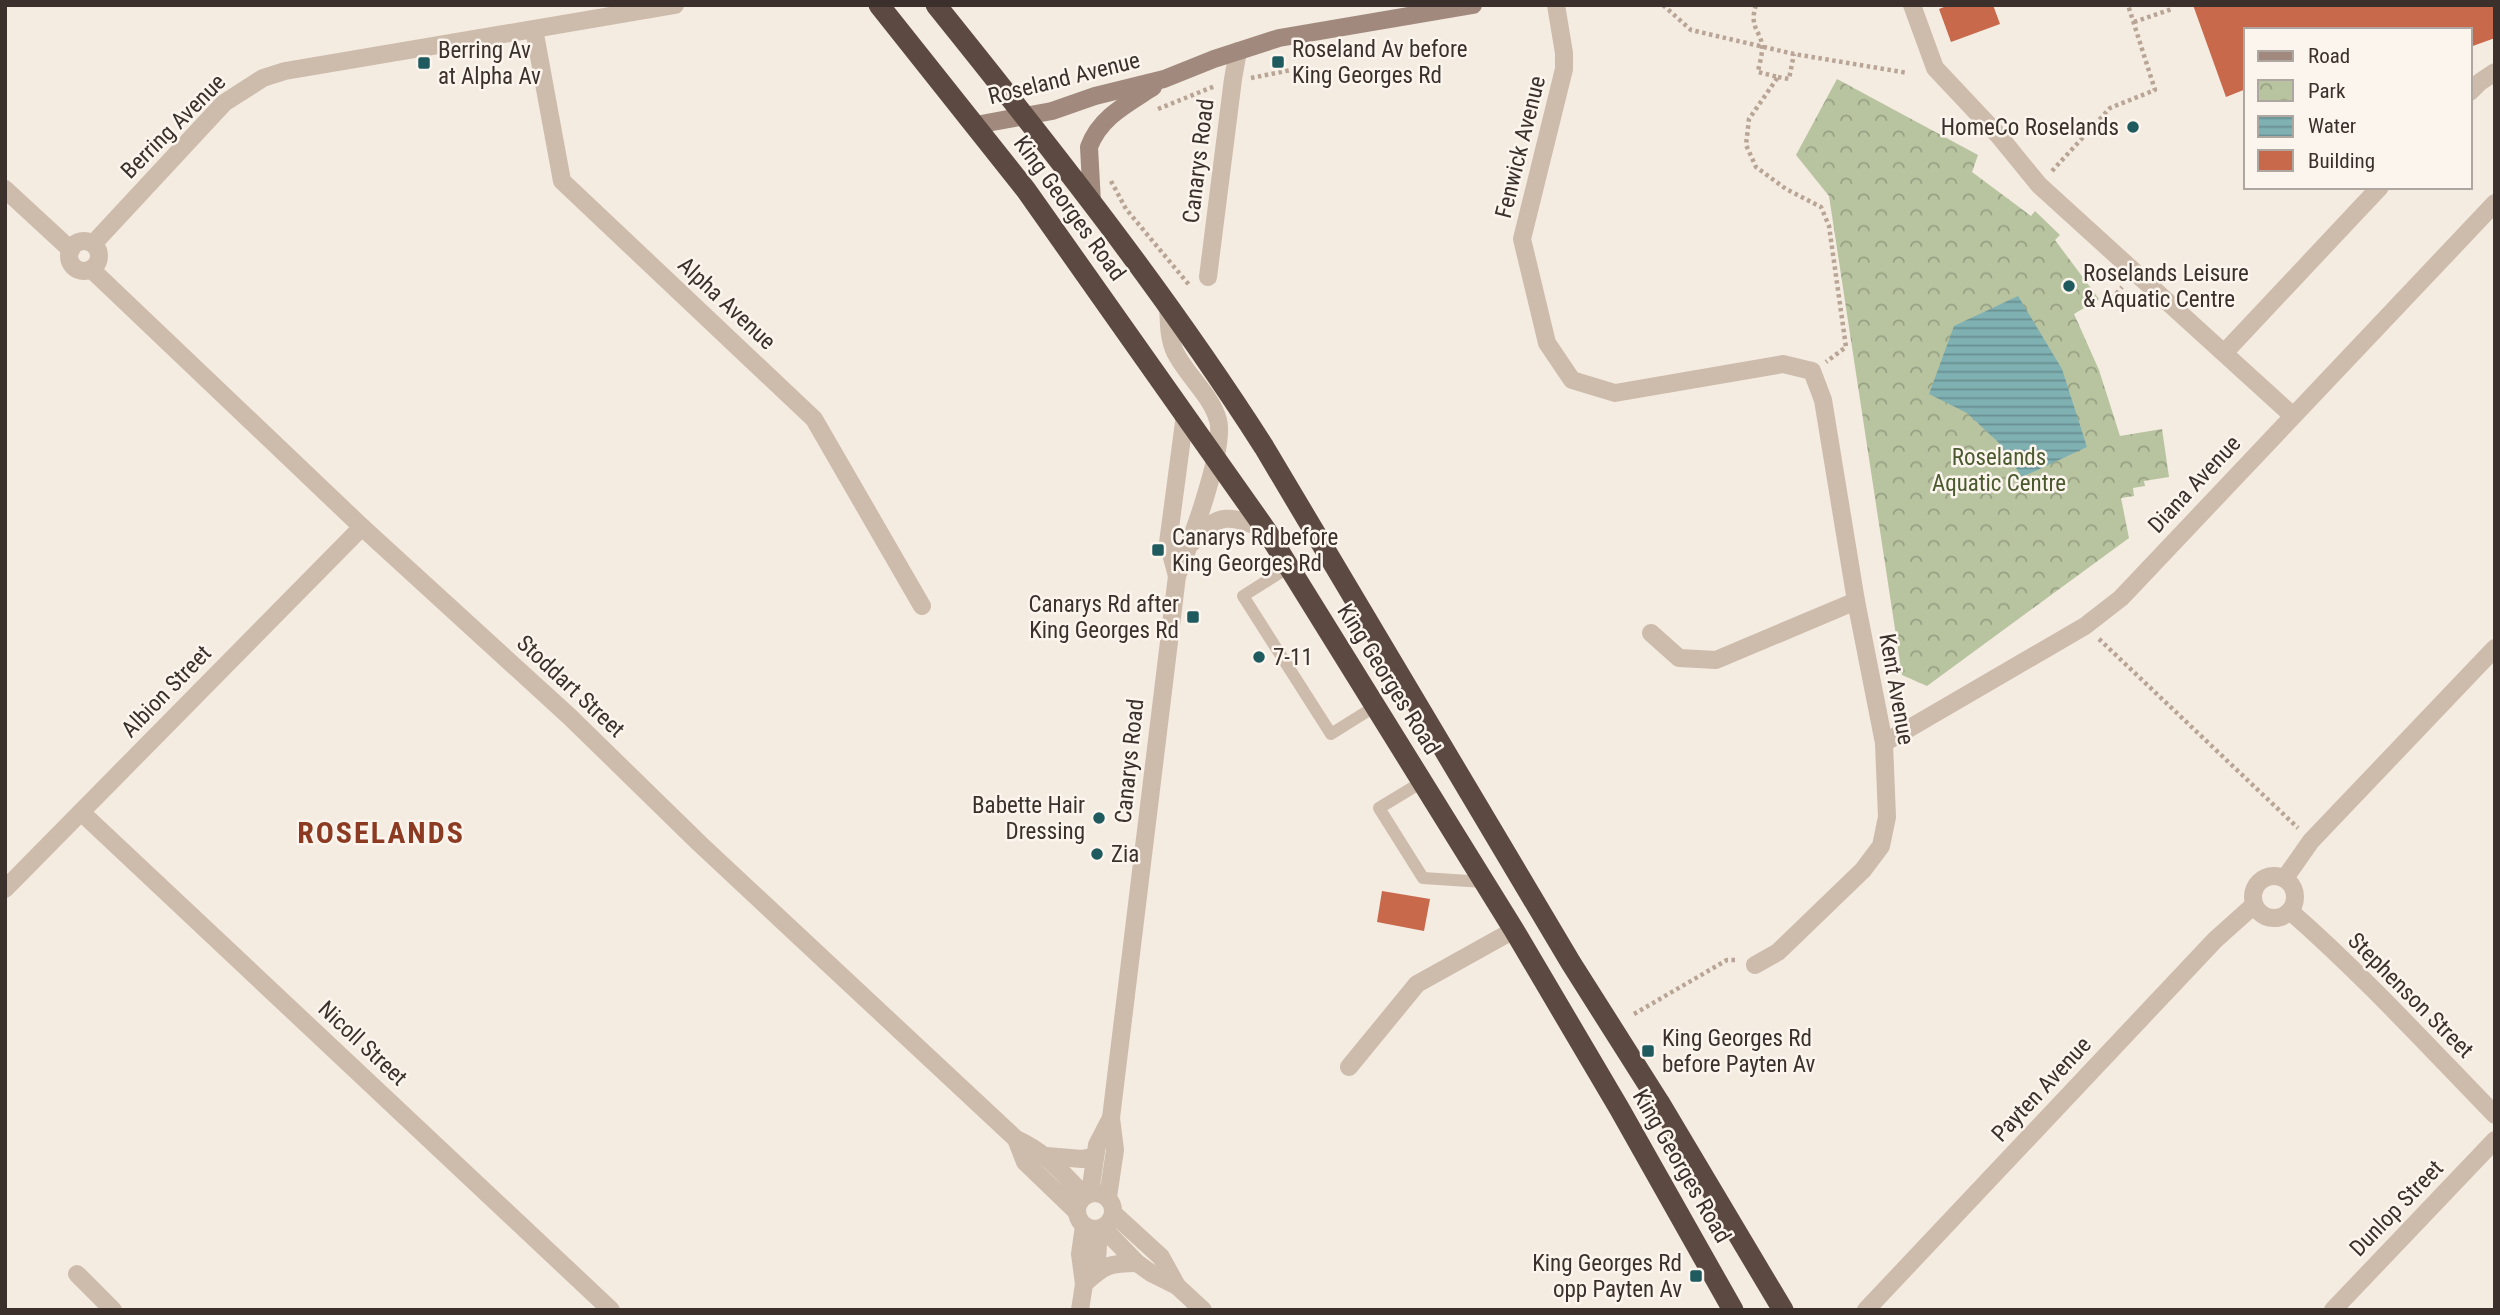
<svg xmlns="http://www.w3.org/2000/svg" width="2500" height="1315" font-family="'Roboto Condensed',sans-serif">
	<defs>
		<pattern id="park-crowns" width="20" height="18" patternUnits="userSpaceOnUse" patternTransform="scale(1.75)"><rect width="20" height="18" fill="#b8c4a0"/><path d="M2 6a3 3 0 1 1 6 0M12 15a3 3 0 1 1 6 0" fill="none" stroke="#97a083"/></pattern>
		<pattern id="water-rules" width="6" height="5" patternUnits="userSpaceOnUse" patternTransform="scale(1.75)"><rect width="6" height="5" fill="#7fb0b2"/><path d="M0 2.5h6" fill="none" stroke="#699091"/></pattern>
	</defs>
	<rect width="100%" height="100%" fill="#f4ebe1"/>
	<path fill="url(#park-crowns)" d="M1837,79l141,76 -6,17 59,44 4,-5 25,24 -5,5 44,59 -25,15 25,56 21,66 42,-7 7,48 -25,4 1,5 -12,2 1,8 -13,2 8,40 -202,148 -25,-11 -73,-479 -33,-41z"/>
	<path fill="url(#water-rules)" d="M2018,296l44,73 25,78 -65,30 -24,-35 -31,-29 -38,-19 25,-68z"/>
	<g fill="#c8694b">
		<path d="M1949,5h44l7,19 -49,18 -12,-33z"/>
		<path d="M2193,5h302v33l-25,9v-17h-224v59l-20,8z"/>
		<path d="M1382,891l48,8 -6,32 -47,-9z"/>
	</g>
	<g fill="none" stroke-linecap="round" stroke-linejoin="round">
		<g stroke="#b9a596" stroke-width="4.5" stroke-dasharray="3.5 3.5" stroke-linecap="butt">
			<path d="M1663,5l28,25 103,24 114,19"/>
			<path d="M1756,5c-8,24 7,27 6,44 0,8 -3,16 -4,23l20,5 -29,42 -3,26 10,22 30,22 35,18 8,19 17,121 -20,15"/>
			<path d="M2134,22l38,-13"/>
			<path d="M1778,77l11,2 5,-25"/>
			<path d="M1251,78l40,-8"/>
			<path d="M1158,109l57,-23"/>
			<path d="M2052,171l58,-63 45,-18 -27,-85"/>
			<path d="M1111,181l15,28 64,77"/>
			<path d="M2107,304l15,-17"/>
			<path d="M2099,639l199,189"/>
			<path d="M1634,1014l93,-54h10"/>
		</g>
		<g stroke="#cdbbac" stroke-width="12">
			<path d="M1289,567l-46,29 88,138 43,-27"/>
			<path d="M1422,782l-43,26 44,70 61,4"/>
		</g>
		<g stroke="#cdbbac" stroke-width="18">
			<path d="M1556,5l8,48v16l-42,170 25,104 25,37 43,13 168,-29 29,7 11,29 33,201 28,142 3,74 -6,29 -18,24 -85,82 -23,13"/>
			<path d="M1912,5l23,63 64,68 40,49 253,230"/>
			<path d="M534,29l28,152 252,238 108,187"/>
			<path d="M2470,92l10,-10 15,-10"/>
			<path d="M5,189l66,61"/>
			<circle cx="84" cy="256" r="15"/>
			<path d="M93,244l131,-141 39,-25 22,-7 390,-66"/>
			<path d="M91,269l271,258 208,190 129,126 317,296c31,14 45,33 69,57"/>
			<path d="M1208,277l25,-198 5,-28"/>
			<path d="M2225,352l155,-165"/>
			<path d="M1193,542c26,-32 39,-26 73,-12"/>
			<path d="M1177,576l-9,-33 17,-128"/>
			<path d="M1651,633l28,25 37,2 140,-59"/>
			<path d="M1884,743l201,-117 36,-28 374,-395"/>
			<path d="M81,812l530,498"/>
			<circle cx="2274" cy="897" r="21"/>
			<path d="M2285,878l26,-37 184,-193"/>
			<path d="M5,889l357,-362"/>
			<path d="M2290,911c72,63 138,135 205,204"/>
			<path d="M1349,1067l68,-83 97,-54"/>
			<path d="M1016,1139l9,23 52,50"/>
			<path d="M1046,1156l36,3 12,-2"/>
			<circle cx="1095" cy="1211" r="18"/>
			<path d="M1090,1193l7,-48 14,-27"/>
			<path d="M1108,1197l7,-47 -4,-32 66,-542c12,-29 49,-128 41,-156 -7,-25 -31,-44 -43,-68 -7,-15 -6,-32 -7,-48"/>
			<path d="M1114,1214l47,43 16,29"/>
			<path d="M1103,1228l34,35 14,10 26,13 26,24"/>
			<path d="M77,1274l36,36"/>
			<path d="M1088,1278l9,-17 2,-32"/>
			<path d="M1084,1284c20,-19 26,-21 53,-21"/>
			<path d="M1080,1310l4,-26 -4,-30 4,-28"/>
			<path d="M1866,1310l349,-370 39,-35"/>
			<path d="M2333,1310l162,-170"/>
		</g>
		<g stroke="#a18a7d" stroke-width="18">
			<path d="M976,125l76,-14 43,-15 69,-17 50,-20 65,-21 194,-33"/>
			<path d="M1092,203l-3,-56c11,-30 38,-43 64,-60"/>
		</g>
		<g stroke="#5c4a42" stroke-width="21">
			<path d="M879,5l147,185 240,340 248,400 105,178 114,202"/>
			<path d="M936,5c115,143 229,287 328,442l307,516 88,139 124,208"/>
		</g>
	</g>
	<g fill="#1f5a5e" stroke="#fbf5ee" stroke-width="2.5">
		<rect x="1271" y="55" width="14" height="14" rx="3.5"/>
		<rect x="417" y="56" width="14" height="14" rx="3.5"/>
		<circle cx="2133" cy="127" r="7"/>
		<circle cx="2069" cy="286" r="7"/>
		<rect x="1151" y="543" width="14" height="14" rx="3.5"/>
		<rect x="1186" y="610" width="14" height="14" rx="3.5"/>
		<circle cx="1259" cy="657" r="7"/>
		<circle cx="1099" cy="818" r="7"/>
		<circle cx="1097" cy="854" r="7"/>
		<rect x="1641" y="1044" width="14" height="14" rx="3.5"/>
		<rect x="1689" y="1269" width="14" height="14" rx="3.5"/>
	</g>
	<g text-anchor="middle" stroke-width="5" stroke-linejoin="round" paint-order="stroke">
		<g font-size="23" fill="#3b302b" stroke="#fbf5ee" text-anchor="start">
			<text x="1292" y="57">Roseland Av before<tspan x="1292" dy="26">King Georges Rd</tspan></text>
			<text x="438" y="58">Berring Av<tspan x="438" dy="26">at Alpha Av</tspan></text>
			<text x="2119" y="135" text-anchor="end">HomeCo Roselands</text>
			<text x="2083" y="281">Roselands Leisure<tspan x="2083" dy="26">&amp; Aquatic Centre</tspan></text>
			<text x="1172" y="545">Canarys Rd before<tspan x="1172" dy="26">King Georges Rd</tspan></text>
			<text x="1179" y="612" text-anchor="end">Canarys Rd after<tspan x="1179" dy="26">King Georges Rd</tspan></text>
			<text x="1273" y="665">7-11</text>
			<text x="1085" y="813" text-anchor="end">Babette Hair<tspan x="1085" dy="26">Dressing</tspan></text>
			<text x="1111" y="862">Zia</text>
			<text x="1662" y="1046">King Georges Rd<tspan x="1662" dy="26">before Payten Av</tspan></text>
			<text x="1682" y="1271" text-anchor="end">King Georges Rd<tspan x="1682" dy="26">opp Payten Av</tspan></text>
		</g>
		<g font-size="23" fill="#3b302b" stroke="#fbf5ee">
			<text transform="translate(1064 78) rotate(-14)" y="8">Roseland Avenue</text>
			<text transform="translate(173 126) rotate(-45)" y="8">Berring Avenue</text>
			<text transform="translate(1520 147) rotate(-76)" y="8">Fenwick Avenue</text>
			<text transform="translate(1198 161) rotate(-83)" y="8">Canarys Road</text>
			<text transform="translate(1070 208) rotate(54)" y="8">King Georges Road</text>
			<text transform="translate(727 303) rotate(43)" y="8">Alpha Avenue</text>
			<text transform="translate(2194 484) rotate(-47)" y="8">Diana Avenue</text>
			<text transform="translate(1389 679) rotate(58)" y="8">King Georges Road</text>
			<text transform="translate(571 686) rotate(43)" y="8">Stoddart Street</text>
			<text transform="translate(1897 689) rotate(80)" y="8">Kent Avenue</text>
			<text transform="translate(166 691) rotate(-46)" y="8">Albion Street</text>
			<text transform="translate(1129 761) rotate(-84)" y="8">Canarys Road</text>
			<text transform="translate(2411 995) rotate(45)" y="8">Stephenson Street</text>
			<text transform="translate(363 1043) rotate(43)" y="8">Nicoll Street</text>
			<text transform="translate(2041 1089) rotate(-47)" y="8">Payten Avenue</text>
			<text transform="translate(1682 1166) rotate(60)" y="8">King Georges Road</text>
			<text transform="translate(2396 1208) rotate(-46)" y="8">Dunlop Street</text>
		</g>
		<g font-size="23" fill="#4a5a2e" stroke="#fbf5ee">
			<text x="1999" y="465">Roselands<tspan x="1999" dy="26">Aquatic Centre</tspan></text>
		</g>
		<g font-size="30" font-weight="bold" letter-spacing="2" fill="#8c3b22" stroke="#fbf5ee">
			<text x="381" y="843">ROSELANDS</text>
		</g>
	</g>
	<rect width="2500" height="1315" fill="none" stroke="#3b302b" stroke-width="14"/>
	<rect x="2244" y="28" width="228" height="161" fill="#fbf5ee" stroke="#aea6a0" stroke-width="2"/>
	<rect x="2258" y="51" width="35" height="10" fill="#a18a7d" stroke="#aea6a0" stroke-width="2"/>
	<text x="2308" y="63" font-size="21" fill="#3b302b">Road</text>
	<rect x="2258" y="80" width="35" height="21" fill="url(#park-crowns)" stroke="#aea6a0" stroke-width="2"/>
	<text x="2308" y="98" font-size="21" fill="#3b302b">Park</text>
	<rect x="2258" y="116" width="35" height="21" fill="url(#water-rules)" stroke="#aea6a0" stroke-width="2"/>
	<text x="2308" y="133" font-size="21" fill="#3b302b">Water</text>
	<rect x="2258" y="150" width="35" height="21" fill="#c8694b" stroke="#aea6a0" stroke-width="2"/>
	<text x="2308" y="168" font-size="21" fill="#3b302b">Building</text>
</svg>
